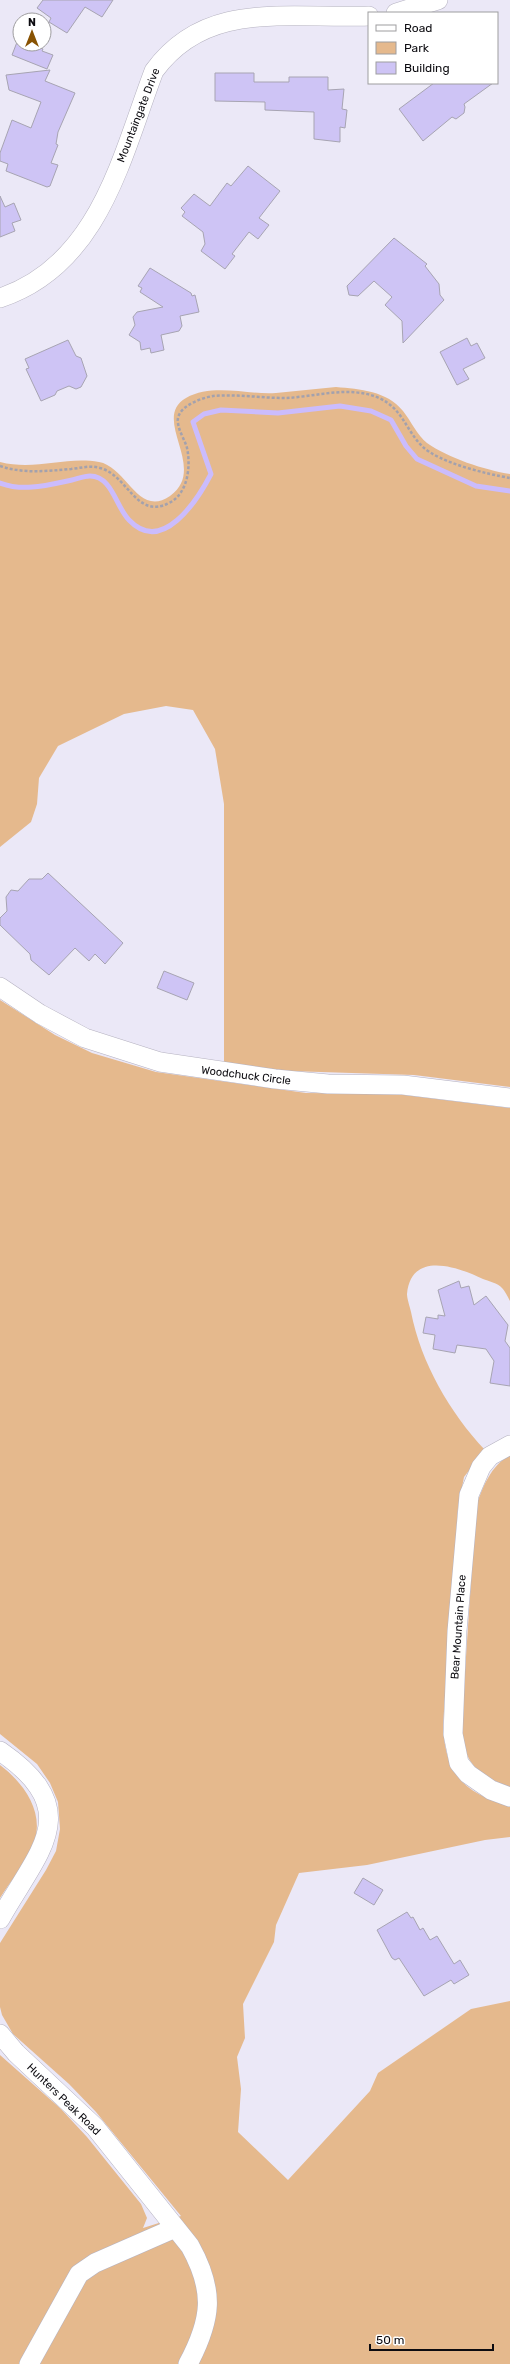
<svg xmlns="http://www.w3.org/2000/svg" width="510" height="2364" font-family="Rubik,sans-serif">
	<rect width="100%" height="100%" fill="#ebe8f7"/>
	<g fill="#e5b98d">
		<path d="M336,387c24,2 51,4 67,24 8,10 14,24 24,32 21,15 58,27 83,31v613l-96,-12 -124,-4 -66,-8v-259l-9,-55 -22,-39 -27,-4 -42,8 -66,32 -19,32 -2,26 -6,18 -31,25v-385c36,9 65,-6 99,0 28,5 39,56 71,34 39,-28 -20,-77 16,-98 27,-15 61,-3 90,-5 20,-2 40,-4 60,-6z"/>
		<path d="M0,1000l55,35 37,18 64,19 150,21 90,1 114,14v193c-2,-4 -5,-10 -8,-13 -4,-5 -14,-7 -19,-9 -25,-12 -72,-29 -76,15 0,5 3,13 4,18 10,51 39,101 74,138l-21,27 -6,31 -15,218c3,52 21,65 67,81v30l-25,3 -118,25 -68,8 -23,52 -2,17 -31,62 2,34 -8,19 4,32 -3,43 50,48 82,-89 8,-18 93,-64 39,-8v363h-510v-309l61,54 26,28 54,67 6,14 -4,10 38,-12 -85,-104 -27,-28 -56,-50 -11,-19 -2,-8v-64l46,-73 10,-19 4,-22 -2,-27 -8,-19 -13,-19 -37,-30z"/>
		<path d="M510,1455v332c-30,-10 -45,-23 -49,-55l15,-226c8,-21 14,-39 34,-51z"/>
		<path d="M0,1765c25,19 47,50 32,83 -8,17 -22,34 -32,50z"/>
	</g>
	<g fill="none" stroke-linecap="round" stroke-linejoin="round">
		<path stroke="#cbbcfd" stroke-width="5" d="M0,483c24,9 48,2 72,-3 5,-1 12,-4 18,-4 22,0 26,31 39,44 33,35 68,-19 82,-46l-18,-52 11,-8 17,-4 57,3 62,-7 31,5 20,9 15,26 11,13 59,27 34,5"/>
	</g>
	<g fill="#cec4f5" stroke="#a7a4b2">
		<path d="M43,0h70l-11,17 -17,-10 -18,26 -18,-11 2,-4 -14,-10z"/>
		<path d="M19,37l1,7h13l10,5 -1,2 11,4 -6,14 -35,-14z"/>
		<path d="M50,70l-5,11 30,12 -17,39 -2,12 2,1 -7,18 7,2 -8,21 -3,1 -41,-16 2,-7 -8,-3v-8l12,-33 19,8 10,-26 -32,-12 -3,-15z"/>
		<path d="M215,73h39v9h35v-5h39v13l16,-1 -2,20 5,1 -2,18 -5,-1v15l-26,-3v-27l-49,-2v-8l-50,-1z"/>
		<path d="M434,83h59l-29,21 1,3 -1,6 -8,6 -4,-2 -29,24 -24,-32z"/>
		<path d="M248,166l32,25 -21,27 10,7 -11,14 -9,-7 -17,22 3,2 -10,13 -24,-18 4,-7 -2,-12 -21,-16 3,-4 -4,-4 13,-14 16,12 17,-23 4,3z"/>
		<path d="M0,196l5,11 9,-4 7,17 -9,3 3,8 -15,6z"/>
		<path d="M394,238l33,26 -2,2 14,18 1,11 4,5 -41,43 -1,-22 -17,-16 7,-8 -18,-16 -16,15 -9,-1 -2,-9z"/>
		<path d="M150,268l41,25 1,3 3,-1 4,17 -19,4 2,10 -3,5 -18,4 3,15 -13,3 -1,-5 -9,2 -1,-8 -11,-7 6,-10 -2,-8 4,-5 26,-5 -23,-15 2,-4 -4,-2z"/>
		<path d="M467,338l4,8 6,-3 8,15 -22,11 6,10 -12,6 -17,-33z"/>
		<path d="M68,340l8,16 5,2 6,18 -6,11 -5,2 -7,-3 -12,5 -2,4 -14,6 -15,-32 3,-1 -4,-9z"/>
		<path d="M48,873l75,70 -18,21 -10,-10 -6,7 -14,-13 -26,27 -18,-15 -1,-6 -30,-29v-7l7,-7 -1,-14 5,-7 7,1 11,-12h13z"/>
		<path d="M164,971l30,12 -7,17 -30,-12z"/>
		<path d="M459,1281l2,7 8,-2 5,19 12,-9 22,29 -3,16 5,7v38l-20,-3 4,-22 -8,-12 -29,-4 -2,8 -22,-4 2,-14 -12,-2 3,-16 12,2v-4l7,1 -7,-26z"/>
		<path d="M363,1878l20,12 -9,15 -20,-12z"/>
		<path d="M407,1912l4,6 2,-1 7,13 3,-2 7,12 7,-4 17,28 6,-4 9,15 -15,9 -3,-4 -27,16 -25,-38 -4,2 -3,-2 -15,-28z"/>
	</g>
	<g fill="none" stroke-linecap="round" stroke-linejoin="round">
		<defs>
			<g id="street">
				<path d="M396,13l42,-13"/>
				<path d="M0,298c99,-33 121,-140 154,-227 52,-71 130,-52 215,-55"/>
				<path d="M0,987l40,27 45,24 75,24 115,17 53,5 75,1 107,13"/>
				<path d="M510,1445l-20,11 -9,11 -12,28 -12,136 -4,103 6,29 9,11 23,16 19,7"/>
				<path d="M0,1751c87,60 38,100 0,168"/>
				<path d="M0,2034l16,19 79,74 95,119c25,45 22,73 -2,118"/>
				<path d="M29,2364l50,-90 16,-11 80,-35"/>
			</g>
		</defs>
		<use href="#street" stroke="#b5b2c0" stroke-width="20"/>
		<path stroke="#a3a1ad" stroke-width="2.5" stroke-dasharray="3 2" stroke-linecap="butt" d="M0,466c24,8 46,5 71,3 10,-1 19,-4 29,-1 28,7 36,52 69,35 19,-9 22,-37 18,-55 -2,-8 -8,-16 -9,-25 -3,-16 23,-25 35,-27 24,-2 48,2 72,2 30,-1 65,-13 94,0 24,11 26,31 43,48 17,17 65,28 88,32"/>
		<use href="#street" stroke="#fff" stroke-width="19"/>
	</g>
	<g text-anchor="middle" stroke-width="4" stroke-linejoin="round" paint-order="stroke">
		<g font-size="11" fill="#0c0b10" stroke="#fff">
			<text transform="translate(138 115) rotate(-69)" y="4">Mountaingate Drive</text>
			<text transform="translate(246 1075) rotate(7)" y="4">Woodchuck Circle</text>
			<text transform="translate(458 1627) rotate(-86)" y="4">Bear Mountain Place</text>
			<text transform="translate(64 2099) rotate(44)" y="4">Hunters Peak Road</text>
		</g>
	</g>
	<rect x="368" y="12" width="130" height="72" fill="#ffffff" stroke="#9e9d9f"/>
	<rect x="376" y="25" width="20" height="6" fill="#ffffff" stroke="#9e9d9f"/>
	<text x="404" y="32" font-size="12" fill="#0c0b10">Road</text>
	<rect x="376" y="42" width="20" height="12" fill="#e5b98d" stroke="#9e9d9f"/>
	<text x="404" y="52" font-size="12" fill="#0c0b10">Park</text>
	<rect x="376" y="62" width="20" height="12" fill="#cec4f5" stroke="#9e9d9f"/>
	<text x="404" y="72" font-size="12" fill="#0c0b10">Building</text>
	<g transform="translate(32 32)"><circle r="19" fill="#ffffff" stroke="#9e9d9f"/>
	<path d="M0-3L7 15L0 10L-7 15Z" fill="#885202"/>
	<text y="-6" font-size="11" font-weight="bold" text-anchor="middle" fill="#0c0b10">N</text>
	</g>
	<path d="M370 2344v6h123v-6" fill="none" stroke="#0c0b10" stroke-width="2"/>
	<text x="376" y="2344" font-size="12" fill="#0c0b10" stroke="#ffffff" stroke-width="3" paint-order="stroke">50 m</text>
</svg>
